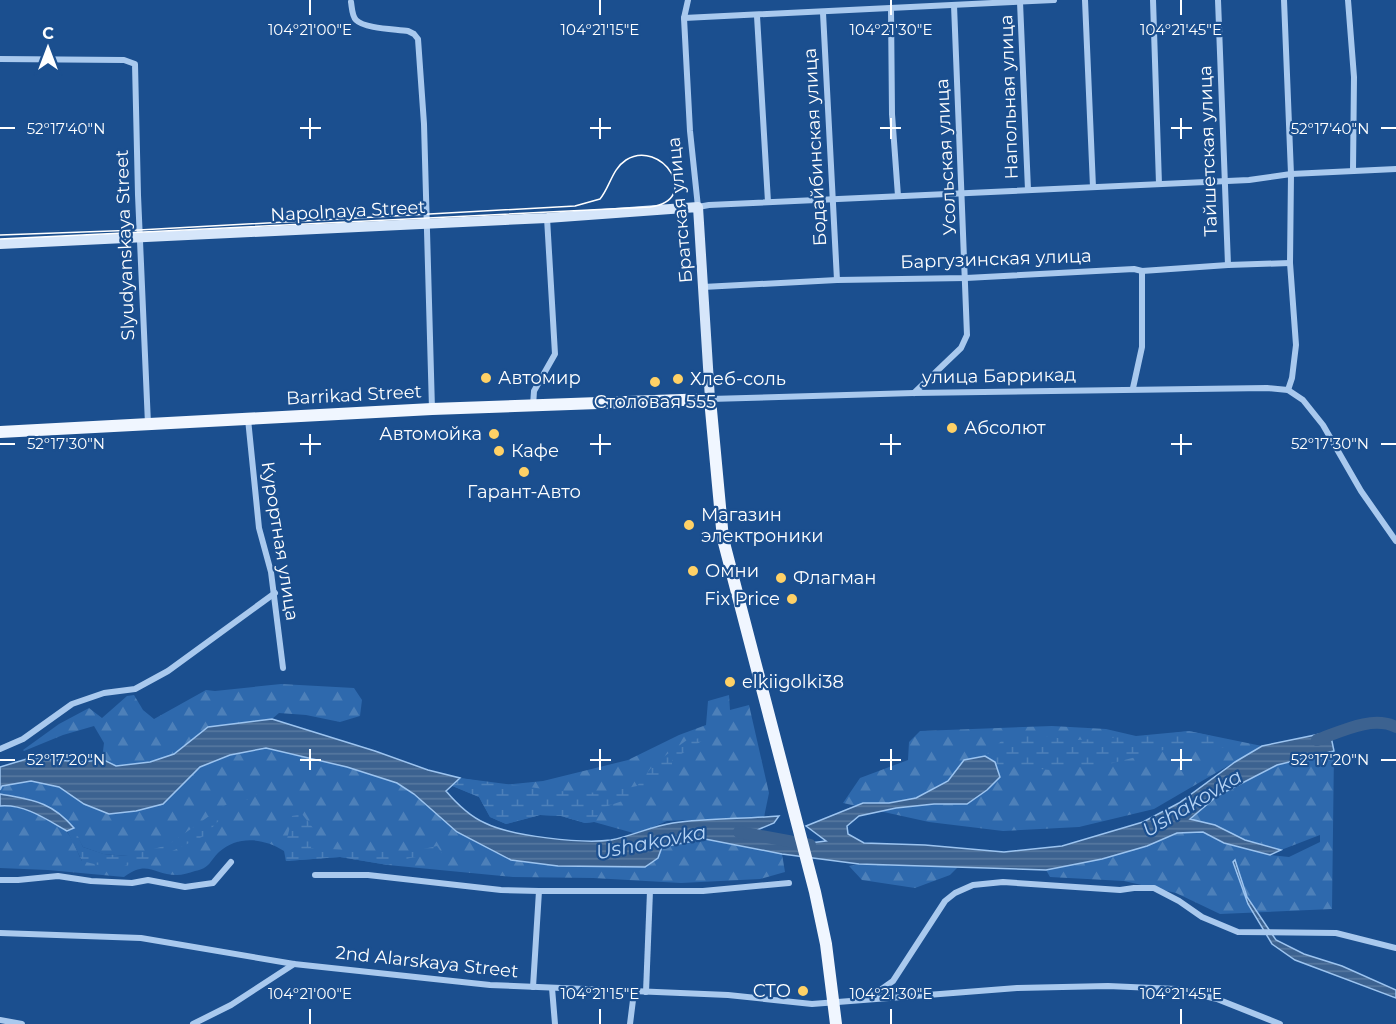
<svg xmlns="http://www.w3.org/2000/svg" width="1396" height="1024" font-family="Montserrat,sans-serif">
	<defs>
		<pattern id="forest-firs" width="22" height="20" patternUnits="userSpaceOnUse" patternTransform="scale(1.5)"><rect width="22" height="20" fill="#2e69ad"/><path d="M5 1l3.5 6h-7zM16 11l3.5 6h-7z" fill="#4d80b9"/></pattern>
		<pattern id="wetland-marsh" width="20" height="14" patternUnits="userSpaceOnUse" patternTransform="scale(1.5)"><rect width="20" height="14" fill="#2e69ad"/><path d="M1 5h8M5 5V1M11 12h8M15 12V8" fill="none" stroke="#4d80b9"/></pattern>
		<pattern id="water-rules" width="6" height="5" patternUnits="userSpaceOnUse" patternTransform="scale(1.5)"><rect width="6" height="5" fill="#3c6290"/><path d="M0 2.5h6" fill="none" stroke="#597aa1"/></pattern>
	</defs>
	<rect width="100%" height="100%" fill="#1b4f8f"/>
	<g fill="url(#forest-firs)">
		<path d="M281,684l73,4 8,12 -2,16 -20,6 -34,-7 -27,-2 -7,6 -64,8 -34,27 -24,8 -34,5 -14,-8 2,-16 -10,-17 -31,9 -39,16 -1,-1 36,-26 30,-16 13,10 25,-22 7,-1 9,15 11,9 52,-29 9,1z"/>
		<path d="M729,695l1,15 19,-5 20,88 -5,24 -97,4 -30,13 -43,-12 -9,1 -24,-7 -21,-1 -34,9 -16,-7 -11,-20 -29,-12 10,-7 44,7 39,-4 85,-21 51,-25 27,-10 2,-24z"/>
		<path d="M1052,726l54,3 30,7 53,-5 73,15 -108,63 -75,18 -76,4 -74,-9 -86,-19 17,-25 48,-18 1,-18 11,-11z"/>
		<path d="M266,748l81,19 50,16 17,11 43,38 54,28 47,6 87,1 16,-20 44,-8 77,15 3,18 -25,7 -79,4 -88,-5 -80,-1 -125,-12 -48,-8 -54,4 -2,-10c-20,-13 -46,-16 -65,1 -10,10 -9,16 -24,19 -6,2 -13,4 -18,4 -24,0 -29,-16 -53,2l-76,-7 -48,-2v-62c17,-2 54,12 66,25 7,7 11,21 16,30l46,-5 -25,-2 -20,-7c-21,-43 -39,-44 -83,-53l1,-8 30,-5 28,6 25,17 102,-24 14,-13 30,-12z"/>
		<path d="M1334,751l-2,158 -112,5 -44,-21 -52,-12 -74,-4 -4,-7 56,-11 45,-13 30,-13 26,-1 21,11 46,12 19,2 31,-15v-7l-39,15 -36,-10 -30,-15 -26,-6 28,-23 60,-31z"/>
		<path d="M859,864l99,3 -8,8 -35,13 -53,-8 -13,-14z"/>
	</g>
	<g fill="url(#wetland-marsh)">
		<path d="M1189,731l22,5 30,13 -43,-4 -27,3 -62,16 -59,6 -40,-4 -10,11 -5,-15 -10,-6 25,-23 67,7 82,-5z"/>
		<path d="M708,737l-36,23v14l-35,22 -35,12 -8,14 -9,1 -24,-7 -21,-1 -34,9 -16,-7 -11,-20 -29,-12 10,-7 99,13 43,2 35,-7 18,-23 32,-23z"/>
		<path d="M253,791l6,2 -29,16 -26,27 -36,17 -54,16 -32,-8 -15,-30 7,-3 9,19 21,7 24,2 40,-11 54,-38z"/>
		<path d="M302,814l11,14 -2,20 94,5 32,-7 5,7 -32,5 -22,7 -48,-8 -54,4c-3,-15 4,-30 6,-45z"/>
	</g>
	<g fill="url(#water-rules)" stroke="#9cc4f0" stroke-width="1.5">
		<path d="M272,719l103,32 53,19 32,8 -14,13c11,13 23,25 39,32 26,13 97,21 126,17 21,-4 41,-14 62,-17 35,-5 70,-4 106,-7l-5,7 -17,7 -4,9 41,6 32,-4 -20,-15 57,-23h26l27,-5 32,-17 16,-21 21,-4 10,6 5,15 -13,13 -20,14h-33l-38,4 -37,8 -12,10 1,8 16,9 61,2 79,7 58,-6 81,-24 36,-19 56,-41 27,-16 68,-14 4,19 -57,14 -60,31 -27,23 25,6 30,15 36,10 -11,5 -46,-12 -21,-11 -26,1 -30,13 -45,13 -56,11 -187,-6 -77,-10 -77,-15 -43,8 -4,11 -13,9 -87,-1 -47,-6 -54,-28 -43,-38 -17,-11 -50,-16 -81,-19 -36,7 -30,12 -37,37 -27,7 -27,3 -25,-10 -25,-17 -28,-6 -29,5 -2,4v-23l30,-9 54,4 18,-3 14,7 34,-4 24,-8 34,-27z"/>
		<path d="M0,794c32,6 51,7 74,34l-7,3c-21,-12 -42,-27 -67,-25z"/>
		<path d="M1235,860l12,37 29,43 28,14 38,12 54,24v8l-101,-38 -23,-16 -24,-40 -15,-42z"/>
	</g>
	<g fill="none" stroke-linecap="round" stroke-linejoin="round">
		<g stroke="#3c6290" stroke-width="12">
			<path d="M1317,740c23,-8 55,-25 79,-13"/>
			<path d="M739,832l71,13"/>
		</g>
		<g stroke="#a9c9ee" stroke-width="6">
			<path d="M688,0l-4,18 6,113 8,76 11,-2 540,-25 42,-6 105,-5"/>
			<path d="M1085,0l8,187"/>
			<path d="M1153,0l6,184"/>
			<path d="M1218,0l10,265"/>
			<path d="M1284,0l7,174 -1,89 6,82 -4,33 -4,12"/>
			<path d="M1348,0l6,77 -1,93"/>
			<path d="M351,2c1,6 1,14 5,18 9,9 40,9 52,11l6,3 4,5 6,85 8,285"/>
			<path d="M1020,2l8,188"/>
			<path d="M891,9l1,105 6,82"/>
			<path d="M823,13l14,267"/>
			<path d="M757,16l11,186"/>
			<path d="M684,18l370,-18"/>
			<path d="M0,59l124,1 11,4 3,131 10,229"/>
			<path d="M703,287l134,-7 129,-2 168,-9 8,2 86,-6 62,-2"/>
			<path d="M1133,388l9,-41v-76"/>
			<path d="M914,393l47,-45 6,-13 -13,-330"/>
			<path d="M710,399l204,-6 353,-5 21,2 15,10 20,25 38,66 35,50"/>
			<path d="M533,406l1,-15 21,-37 -8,-136"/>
			<path d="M248,419l11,109 12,44 12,96"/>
			<path d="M0,749l23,-10 49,-35 32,-11 31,-4 33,-18 107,-78"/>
			<path d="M315,875h53l133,15 38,1h164l86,-8"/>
			<path d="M0,880h18l40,-4 33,5 41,2 16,-3 37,7 28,-4 18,-21"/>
			<path d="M0,933l141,5 153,26 196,21 238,10 84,9 205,-16 91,-2 68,3 41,10 63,25"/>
			<path d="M533,987l6,-96"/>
			<path d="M552,988l3,36"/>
			<path d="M646,992l4,-101"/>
			<path d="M869,998l24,-17 52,-80 10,-8 18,-8 30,-3 117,8 14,-2h20l25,13 23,16 36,15 98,1 60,15"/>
			<path d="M0,1020l22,4"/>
			<path d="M193,1024l38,-19 63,-41"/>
			<path d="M630,1024l4,-32"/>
		</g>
		<path stroke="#d6e6fa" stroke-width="10" d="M0,244l547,-26 151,-11 12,192"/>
		<path stroke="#f0f6ff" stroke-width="12" d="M0,432l432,-23 278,-10 13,140 92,353 11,52 10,80"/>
		<path stroke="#fff" stroke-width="1.5" d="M0,235l139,-5 436,-24 25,-7c10,-12 12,-30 26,-39 35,-22 77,40 24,47l-650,32"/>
	</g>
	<path fill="none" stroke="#fff" stroke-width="2" d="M310,0v15M600,0v15M891,0v15M1181,0v15M310,118v21M600,118v21M891,118v21M1181,118v21M0,128h15M300,128h21M590,128h21M880,128h21M1171,128h21M1381,128h15M310,434v21M600,434v21M891,434v21M1181,434v21M0,444h15M300,444h21M590,444h21M880,444h21M1171,444h21M1381,444h15M310,749v21M600,749v21M891,749v21M1181,749v21M0,760h15M300,760h21M590,760h21M880,760h21M1171,760h21M1381,760h15M310,1009v15M600,1009v15M891,1009v15M1181,1009v15"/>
	<g fill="#ffd166" stroke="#1b4f8f" stroke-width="2">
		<circle cx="486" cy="378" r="6"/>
		<circle cx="678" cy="379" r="6"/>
		<circle cx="655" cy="382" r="6"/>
		<circle cx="952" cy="428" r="6"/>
		<circle cx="494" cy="434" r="6"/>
		<circle cx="499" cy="451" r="6"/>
		<circle cx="524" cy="472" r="6"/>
		<circle cx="689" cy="525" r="6"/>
		<circle cx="693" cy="571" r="6"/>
		<circle cx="781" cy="578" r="6"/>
		<circle cx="792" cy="599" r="6"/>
		<circle cx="730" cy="682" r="6"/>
		<circle cx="803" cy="991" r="6"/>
	</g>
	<g text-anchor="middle" stroke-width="4.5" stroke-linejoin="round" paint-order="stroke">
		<g font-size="18" fill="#fff" stroke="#1b4f8f">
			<text transform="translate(1009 97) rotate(-92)" y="6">Напольная улица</text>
			<text transform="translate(815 147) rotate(-93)" y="6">Бодайбинская улица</text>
			<text transform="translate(1208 151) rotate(-92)" y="6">Тайшетская улица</text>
			<text transform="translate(946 157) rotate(-93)" y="6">Усольская улица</text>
			<text transform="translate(680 210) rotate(-95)" y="6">Братская улица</text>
			<text transform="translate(348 211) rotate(-3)" y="6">Napolnaya Street</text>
			<text transform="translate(125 245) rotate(-92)" y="6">Slyudyanskaya Street</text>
			<text transform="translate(996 259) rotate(-2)" y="6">Баргузинская улица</text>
			<text transform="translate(999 376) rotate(-1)" y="6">улица Баррикад</text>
			<text transform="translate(354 395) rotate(-3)" y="6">Barrikad Street</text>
			<text transform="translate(280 541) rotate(81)" y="6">Курортная улица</text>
			<text transform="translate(427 962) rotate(6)" y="6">2nd Alarskaya Street</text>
		</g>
		<g font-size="18" fill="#fff" stroke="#1b4f8f" text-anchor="start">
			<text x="498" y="384">Автомир</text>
			<text x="690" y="385">Хлеб-соль</text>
			<text x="655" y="408" text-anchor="middle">Столовая 555</text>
			<text x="964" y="434">Абсолют</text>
			<text x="482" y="440" text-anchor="end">Автомойка</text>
			<text x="511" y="457">Кафе</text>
			<text x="524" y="498" text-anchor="middle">Гарант-Авто</text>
			<text x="701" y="521">Магазин<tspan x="701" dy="21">электроники</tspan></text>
			<text x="705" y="577">Омни</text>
			<text x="793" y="584">Флагман</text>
			<text x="780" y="605" text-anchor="end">Fix Price</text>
			<text x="742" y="688">elkiigolki38</text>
			<text x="791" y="997" text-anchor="end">СТО</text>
		</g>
		<g font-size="20" font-style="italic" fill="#b5d3f5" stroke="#1b4f8f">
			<text transform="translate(1192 803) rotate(-31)" y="7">Ushakovka</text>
			<text transform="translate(651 842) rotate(-11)" y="7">Ushakovka</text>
		</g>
	</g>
	<g font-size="15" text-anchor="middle" fill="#fff" stroke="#1b4f8f" stroke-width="4.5" stroke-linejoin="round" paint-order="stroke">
		<text x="310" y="35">104°21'00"E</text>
		<text x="600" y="35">104°21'15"E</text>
		<text x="891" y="35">104°21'30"E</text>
		<text x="1181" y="35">104°21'45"E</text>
		<text x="66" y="134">52°17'40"N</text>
		<text x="1330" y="134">52°17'40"N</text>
		<text x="66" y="449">52°17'30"N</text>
		<text x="1330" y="449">52°17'30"N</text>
		<text x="66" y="765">52°17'20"N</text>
		<text x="1330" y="765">52°17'20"N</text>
		<text x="310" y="999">104°21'00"E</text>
		<text x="600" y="999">104°21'15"E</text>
		<text x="891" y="999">104°21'30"E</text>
		<text x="1181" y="999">104°21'45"E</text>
	</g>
	<g transform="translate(48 48)" stroke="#1b4f8f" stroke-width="4.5" paint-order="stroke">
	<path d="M0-4.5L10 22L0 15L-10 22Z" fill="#ffffff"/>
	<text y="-9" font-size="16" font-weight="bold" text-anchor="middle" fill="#ffffff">С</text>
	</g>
</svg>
